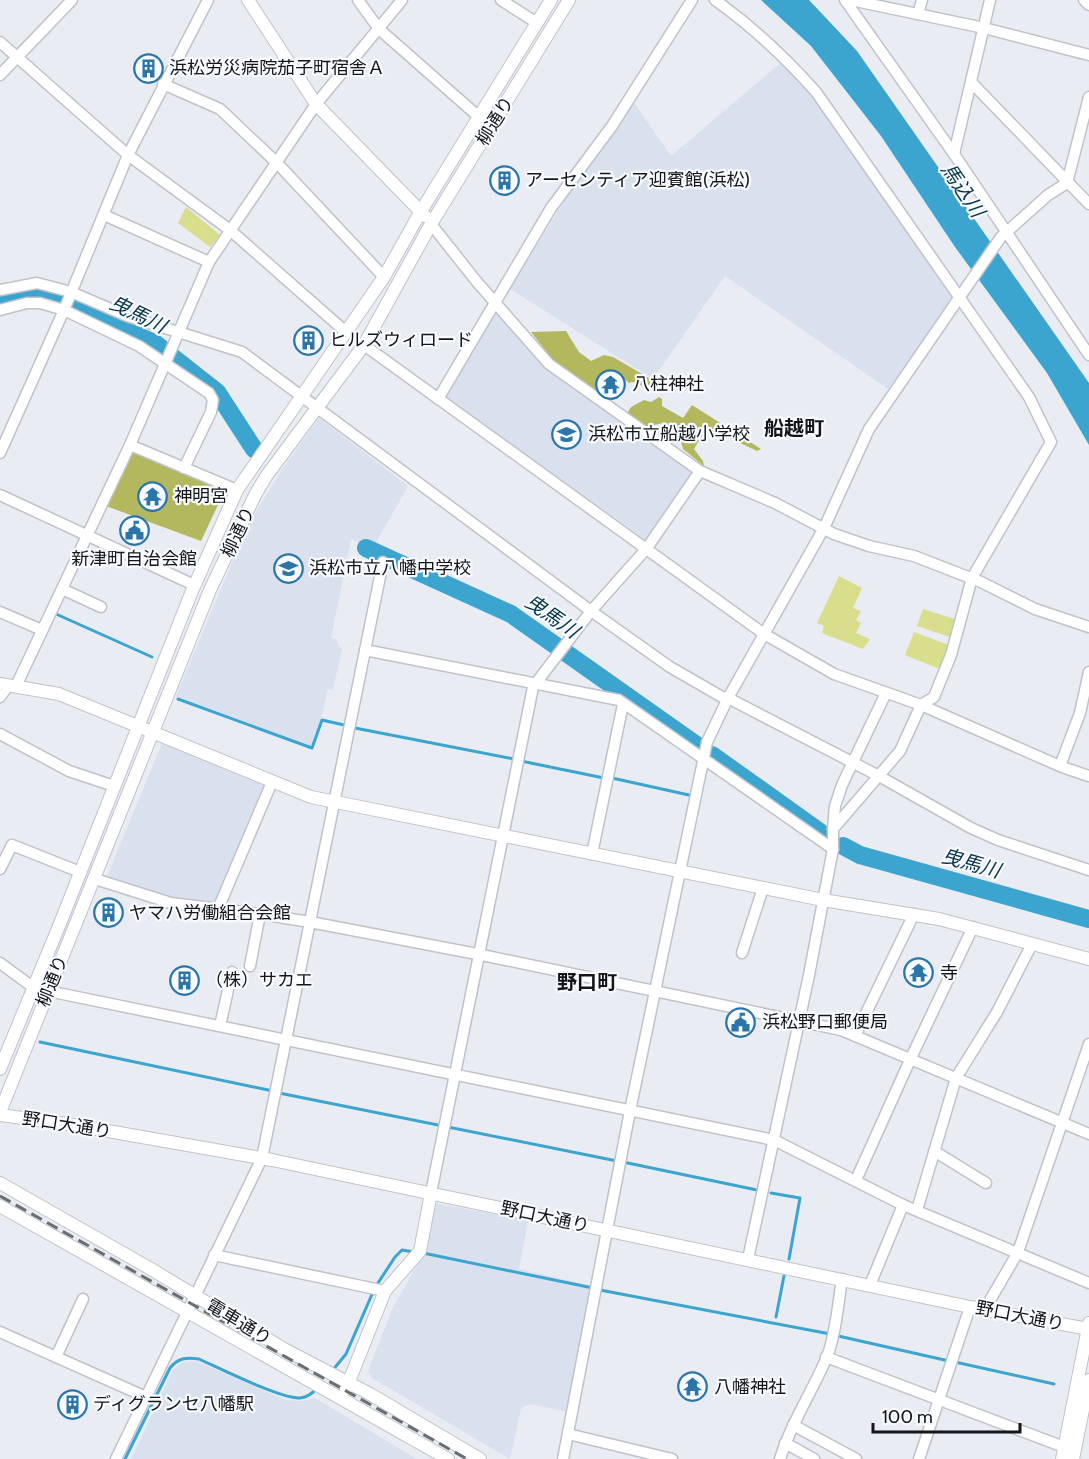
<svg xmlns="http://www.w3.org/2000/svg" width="1089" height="1459" font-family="Cabin,'Noto Sans JP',sans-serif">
	<rect width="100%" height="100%" fill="#e9ecf3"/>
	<g fill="#dae1ee">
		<path d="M784,60l34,38 135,202 -65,89 -163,-113 -72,103 -143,-90 77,-125 46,-63 38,55z"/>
		<path d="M495,312l50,56 146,103 1,6 -41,59 -6,3 -202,-143z"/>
		<path d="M319,418l89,68 -35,62 -22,-9 -20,99 5,1 3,8 3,1 -9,42 -5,-1 -7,29 -10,28 -135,-50 66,-157 15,-29 24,-39z"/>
		<path d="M162,743l103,42 -49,121 -59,-11 -50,-19z"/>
		<path d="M435,1203l93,18 -9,48 74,17 -25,126 -38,-8 -9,4 -11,51 -138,-81 -4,-7 26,-66 29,-50z"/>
		<path d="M196,1361l90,39 16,1 13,-3 102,61h-286l42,-89 10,-8z"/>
	</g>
	<g fill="#d9de8c">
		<path d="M186,207l34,28 -10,12 -32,-24z"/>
		<path d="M839,576l23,12 -9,20 8,3 -5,9 5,3 -5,10 14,6 -7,10 -41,-16 2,-7 -7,-3z"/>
		<path d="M923,609l32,10 -5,18 -33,-11z"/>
		<path d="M914,632l35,13 -8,21 -4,2 -32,-13z"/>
	</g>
	<g fill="#b3b85e">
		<path d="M566,331l13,21 12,9 13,-6 9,2 43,25 -10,5 -14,-5 -3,1 -8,-7 -16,-3 -4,8 4,9 14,8 -6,2 -15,-5 -29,-24 -17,-12 -21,-27z"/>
		<path d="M659,397l3,2v7l21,12 9,-13 69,44 -4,2 -44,-21 -12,7 -7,12 9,12 1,5 -21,-17 -2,-7 -11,1 -13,-11 7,-9 -20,4 -18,-12 5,-8 13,-7 7,2z"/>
		<path d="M132,450l93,40 -24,51 -95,-35z"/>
	</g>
	<path fill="#3ba5d0" d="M761,0h48l48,51 232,332v62l-42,-72 -92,-126 -74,-111 -70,-90z"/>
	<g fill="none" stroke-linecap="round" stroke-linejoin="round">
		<g stroke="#3ba5d0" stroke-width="3">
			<path d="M56,614l96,43"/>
			<path d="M178,699l134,49 10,-28 22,5"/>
			<path d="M355,728l159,31"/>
			<path d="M521,761l83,17"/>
			<path d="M612,778l77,17"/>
			<path d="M40,1042l233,49"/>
			<path d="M279,1093l338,68"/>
			<path d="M623,1162l134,28"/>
			<path d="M771,1193l29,5 -11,61"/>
			<path d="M423,1253l170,35"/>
			<path d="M376,1286l19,-29 7,-7 12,2"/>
			<path d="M600,1290l225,43 124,28"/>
			<path d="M776,1317l8,-41"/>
			<path d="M955,1362l99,22"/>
			<path d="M332,1371l14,-17 27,-62"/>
			<path d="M125,1459l45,-91c8,-10 16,-11 29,-9 20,9 82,40 101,39 7,-1 12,-4 16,-9"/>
		</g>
		<g stroke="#3ba5d0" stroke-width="18">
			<path d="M0,302l27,-7 16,1 43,16 70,32 61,48 37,57"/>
			<path d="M366,548l145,66 187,132"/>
			<path d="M712,755l108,77"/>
			<path d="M843,846l17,9 229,64"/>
		</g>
		<defs>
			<g id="minor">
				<path d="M358,0l21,29 100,88"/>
				<path d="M501,0l36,23"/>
				<path d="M715,0c38,27 70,57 101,92l213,305 22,45 -79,136 -21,77 -17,42 -13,8 -21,46 -67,78v20l-24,126 -61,284"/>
				<path d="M845,0l109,154 135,201"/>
				<path d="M851,0l133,28 105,27"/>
				<path d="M1084,0l5,5"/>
				<path d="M918,14l4,-14"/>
				<path d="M0,42l128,113 102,75 117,103"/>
				<path d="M0,75l72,-75"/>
				<path d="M972,83l117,121"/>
				<path d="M163,84l57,25 57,54 107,114"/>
				<path d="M954,154l36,-154"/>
				<path d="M104,215l105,47"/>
				<path d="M431,224l46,58 72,82 151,107 75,32 59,31 35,12 45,10 67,26 54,27 54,18"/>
				<path d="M0,290l37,-7 34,9 56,24 115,36 349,259 79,56 52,30 6,1 151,78 92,52 27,12 91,30"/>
				<path d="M0,310l27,-7h13l24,7 75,36 70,47 4,7 -2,12 -27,56"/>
				<path d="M364,345l400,289 70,40 87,31 141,62 27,9"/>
				<path d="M438,399l113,-191 61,-82 80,-126"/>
				<path d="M130,445l107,45"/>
				<path d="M0,453l64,-143 64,-155 80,-155"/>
				<path d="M0,495l194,90"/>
				<path d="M62,589l39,18"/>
				<path d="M0,612l42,18"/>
				<path d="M365,650l254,50 214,149"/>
				<path d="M16,686l114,-241 79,-183 107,-158 86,-104"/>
				<path d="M0,697l8,-11"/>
				<path d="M0,734l69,37 45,15"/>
				<path d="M1060,766l20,-53 9,-41"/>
				<path d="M833,829l2,-23 7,-21 44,-92"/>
				<path d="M592,854l31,-150"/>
				<path d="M0,869l12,-24 68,27"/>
				<path d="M95,879l76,24 89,11 50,8 167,32 364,76 248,104"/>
				<path d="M218,909l54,-127"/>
				<path d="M742,953l21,-65"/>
				<path d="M0,963l34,25"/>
				<path d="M250,966l10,-52"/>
				<path d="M48,991l726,149 129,65 186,78"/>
				<path d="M220,1026l12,-54"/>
				<path d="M855,1036l59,-122"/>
				<path d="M934,1151l52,32"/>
				<path d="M856,1180l54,-120 63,-133"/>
				<path d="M431,1193l102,-506 58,-76 56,-63 53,-77"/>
				<path d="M917,1210l39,-132 41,-66 35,-68"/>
				<path d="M214,1255l171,36"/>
				<path d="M870,1285l33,-80"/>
				<path d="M985,1309l33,-57 71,-208"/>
				<path d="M0,1332l146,65"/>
				<path d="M56,1357l27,-58"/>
				<path d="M826,1357l238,90"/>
				<path d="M793,1425l63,34"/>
				<path d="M568,1434l104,25"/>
				<path d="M785,1443l29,16"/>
				<path d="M116,1459l146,-301 121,-596"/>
				<path d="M563,1459l67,-348 77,-369 21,-44 96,-170 45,-99 132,-192 47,-42 19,-12 22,-86"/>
				<path d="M780,1459c11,-36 32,-67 47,-102 9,-24 11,-53 15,-78"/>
				<path d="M919,1459l51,-152"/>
			</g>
			<g id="tertiary">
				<path d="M248,0l68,104 109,112"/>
				<path d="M0,684l59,10 252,103 512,103 116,19 150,40"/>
				<path d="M0,1069l59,-143 133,-335 45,-101 147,-213 37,-66 130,-211"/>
				<path d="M0,1112l210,-522 45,-95 12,-20 97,-130 67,-121 138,-224"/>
				<path d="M0,1115l74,10 198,35 698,147 119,22"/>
				<path d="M0,1183l151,86 133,80 86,45 110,65"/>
				<path d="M0,1206l448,253"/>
				<path d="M346,1389l39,-98 35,-40 11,-58"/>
				<path d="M1062,1459l27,-136"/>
				<path d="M1073,1459l16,-79"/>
			</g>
		</defs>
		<use href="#minor" stroke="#bfc2c8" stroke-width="13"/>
		<use href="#tertiary" stroke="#bfc2c8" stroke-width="14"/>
		<use href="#minor" stroke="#fff" stroke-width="10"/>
		<use href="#tertiary" stroke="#fff" stroke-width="12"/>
		<path stroke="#6a6d71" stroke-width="3" stroke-dasharray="12 6" stroke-linecap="butt" d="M0,1196l467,263"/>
	</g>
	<defs>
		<symbol id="building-ring" viewBox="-11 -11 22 22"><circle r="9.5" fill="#f7faff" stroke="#2b75a8" stroke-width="1.5"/><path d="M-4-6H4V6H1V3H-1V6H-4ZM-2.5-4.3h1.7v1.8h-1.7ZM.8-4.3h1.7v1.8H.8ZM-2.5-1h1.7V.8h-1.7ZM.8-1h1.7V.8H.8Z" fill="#2b75a8"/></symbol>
		<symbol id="temple-ring" viewBox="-11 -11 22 22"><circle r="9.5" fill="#f7faff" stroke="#2b75a8" stroke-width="1.5"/><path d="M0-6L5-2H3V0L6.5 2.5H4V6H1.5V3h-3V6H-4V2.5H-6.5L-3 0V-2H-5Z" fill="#2b75a8"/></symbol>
		<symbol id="school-ring" viewBox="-11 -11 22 22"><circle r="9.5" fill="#f7faff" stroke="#2b75a8" stroke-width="1.5"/><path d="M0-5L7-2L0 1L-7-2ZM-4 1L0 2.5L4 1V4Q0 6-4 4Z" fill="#2b75a8"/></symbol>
		<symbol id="civic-ring" viewBox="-11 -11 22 22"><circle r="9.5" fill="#f7faff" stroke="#2b75a8" stroke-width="1.5"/><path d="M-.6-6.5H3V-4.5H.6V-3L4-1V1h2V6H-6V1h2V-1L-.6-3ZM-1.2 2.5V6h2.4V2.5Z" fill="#2b75a8"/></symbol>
	</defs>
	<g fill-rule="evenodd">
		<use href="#building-ring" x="132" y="52" width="33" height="33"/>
		<use href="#building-ring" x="488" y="164" width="33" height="33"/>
		<use href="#building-ring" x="292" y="324" width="33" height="33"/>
		<use href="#temple-ring" x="594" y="368" width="33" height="33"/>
		<use href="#school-ring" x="550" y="418" width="33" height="33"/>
		<use href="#temple-ring" x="136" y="480" width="33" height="33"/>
		<use href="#civic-ring" x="118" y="514" width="33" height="33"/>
		<use href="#school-ring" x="272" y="552" width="33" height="33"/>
		<use href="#building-ring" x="92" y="896" width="33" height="33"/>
		<use href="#temple-ring" x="902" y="956" width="33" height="33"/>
		<use href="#building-ring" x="168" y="964" width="33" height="33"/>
		<use href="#civic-ring" x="724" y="1006" width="33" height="33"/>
		<use href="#temple-ring" x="676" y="1370" width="33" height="33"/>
		<use href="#building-ring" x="56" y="1388" width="33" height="33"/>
	</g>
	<g text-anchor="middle" stroke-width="4.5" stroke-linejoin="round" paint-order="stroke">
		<g font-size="18" fill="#131517" stroke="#f7faff" text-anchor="start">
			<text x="169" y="74">浜松労災病院茄子町宿舎Ａ</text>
			<text x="525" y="186">アーセンティア迎賓館(浜松)</text>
			<text x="329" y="346">ヒルズウィロード</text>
			<text x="632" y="390">八柱神社</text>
			<text x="588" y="440">浜松市立船越小学校</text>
			<text x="174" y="502">神明宮</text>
			<text x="134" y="565" text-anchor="middle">新津町自治会館</text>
			<text x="309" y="574">浜松市立八幡中学校</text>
			<text x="129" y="919">ヤマハ労働組合会館</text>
			<text x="940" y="979">寺</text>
			<text x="205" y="986">（株）サカエ</text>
			<text x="762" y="1028">浜松野口郵便局</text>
			<text x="714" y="1393">八幡神社</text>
			<text x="93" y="1410">ディグランセ八幡駅</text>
		</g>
		<g font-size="18" fill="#131517" stroke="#f7faff">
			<text transform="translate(495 121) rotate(-58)" y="6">柳通り</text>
			<text transform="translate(238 532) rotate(-65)" y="6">柳通り</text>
			<text transform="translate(52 981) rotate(-68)" y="6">柳通り</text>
			<text transform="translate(67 1125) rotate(9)" y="6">野口大通り</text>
			<text transform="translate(545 1217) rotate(12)" y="6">野口大通り</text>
			<text transform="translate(1020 1316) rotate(11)" y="6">野口大通り</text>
			<text transform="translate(239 1322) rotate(31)" y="6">電車通り</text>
		</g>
		<g font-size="20" font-style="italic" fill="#053547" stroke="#f7faff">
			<text transform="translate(963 190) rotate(56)" y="7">馬込川</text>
			<text transform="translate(138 314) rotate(26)" y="7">曳馬川</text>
			<text transform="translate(552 616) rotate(35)" y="7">曳馬川</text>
			<text transform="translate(971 863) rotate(16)" y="7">曳馬川</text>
		</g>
		<g font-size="20" font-weight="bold" fill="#131517" stroke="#f7faff">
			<text x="794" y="435">船越町</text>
			<text x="587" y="989">野口町</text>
		</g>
	</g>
	<path d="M873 1423v9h147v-9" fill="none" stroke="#131517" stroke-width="3"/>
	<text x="882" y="1423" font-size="18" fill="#131517" stroke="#f7faff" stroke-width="4.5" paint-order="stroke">100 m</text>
</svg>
